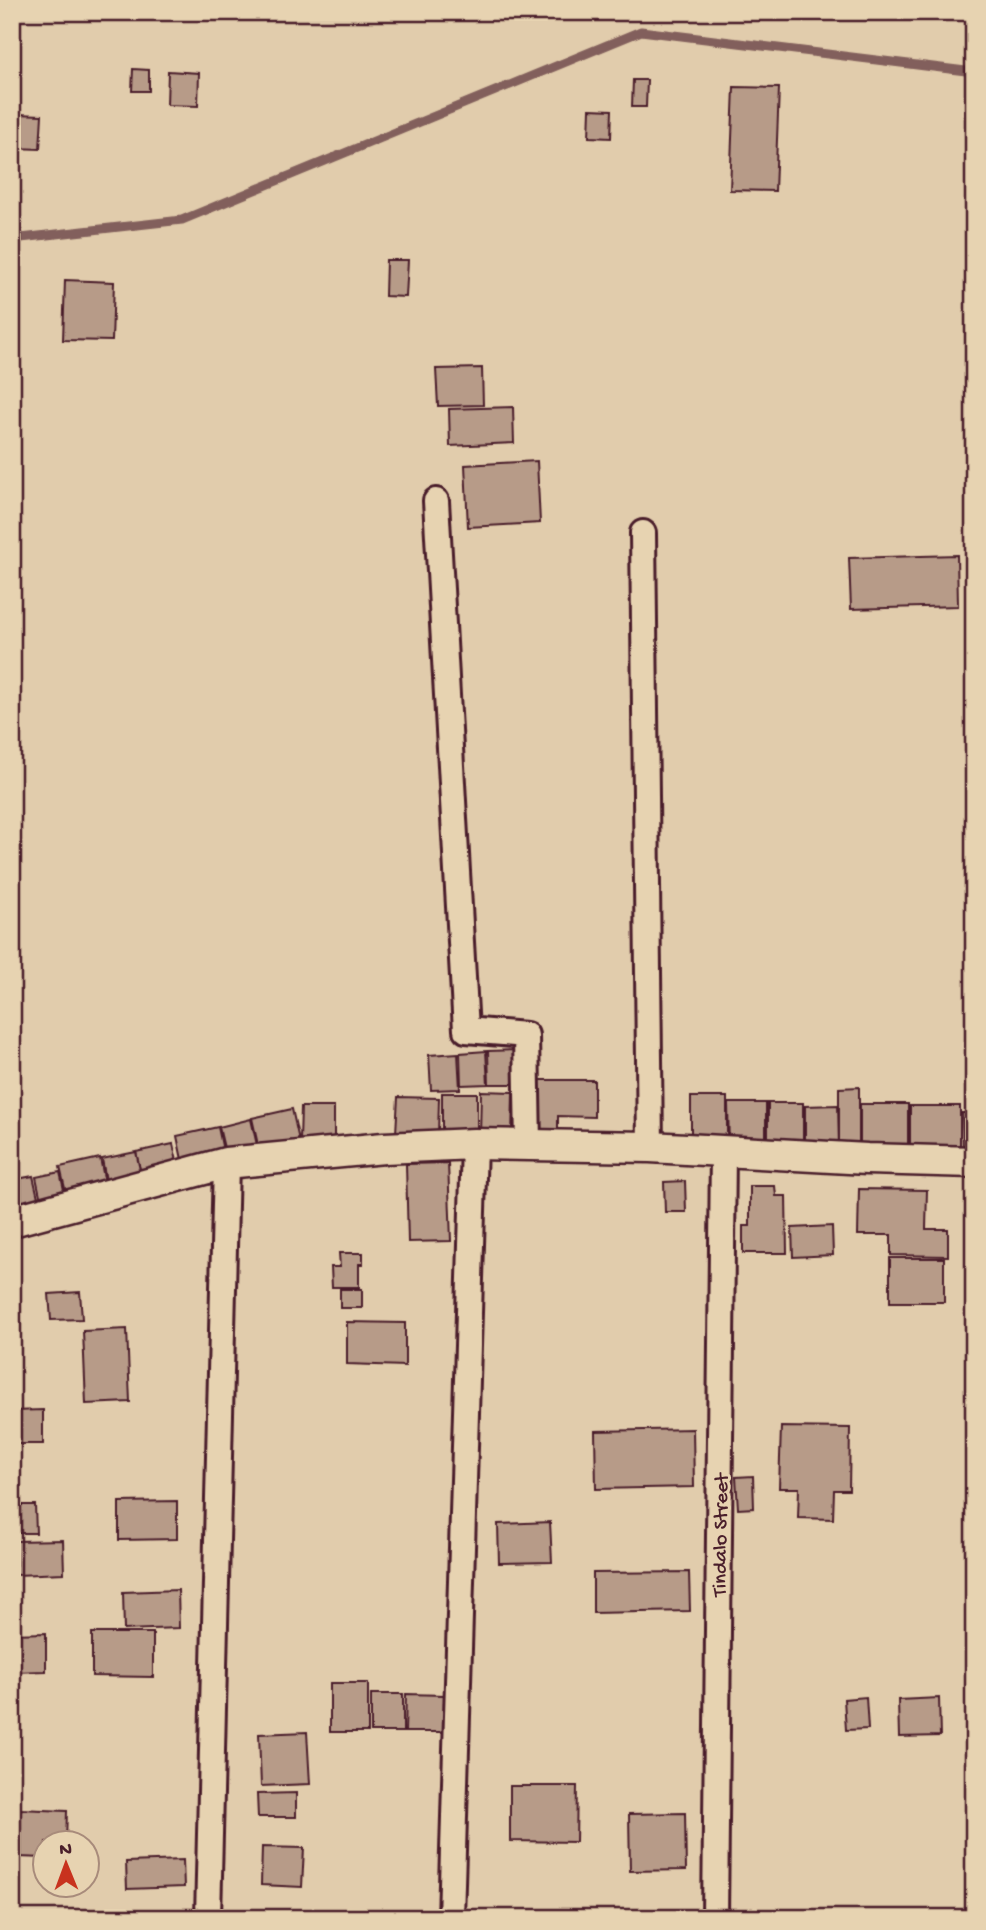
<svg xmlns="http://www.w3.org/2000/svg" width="986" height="1930" font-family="'Gochi Hand',sans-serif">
	<rect width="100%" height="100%" fill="#e1ccac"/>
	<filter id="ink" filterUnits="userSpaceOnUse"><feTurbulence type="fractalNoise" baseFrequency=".0143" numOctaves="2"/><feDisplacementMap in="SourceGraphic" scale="14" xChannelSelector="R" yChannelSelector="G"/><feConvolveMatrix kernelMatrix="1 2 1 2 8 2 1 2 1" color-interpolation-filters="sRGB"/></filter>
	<g filter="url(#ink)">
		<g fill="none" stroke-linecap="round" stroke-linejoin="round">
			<path stroke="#825f5b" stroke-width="9" d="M12,239l170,-19 459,-189 333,41"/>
		</g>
		<g fill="#b79b88" stroke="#4a1f2b" stroke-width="2">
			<path d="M198,12h27v7l-27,-1z"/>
			<path d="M827,12h54v1l-54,1z"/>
			<path d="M133,69l16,1v21h-17z"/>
			<path d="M168,71l31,2 -1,33 -31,-1z"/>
			<path d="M633,80h14l-1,27h-14z"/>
			<path d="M734,87l45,1 -4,103 -45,-1z"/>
			<path d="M590,109l22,1 -1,28 -22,-1z"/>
			<path d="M17,114l25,1 -2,34 -25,-1z"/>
			<path d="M969,227h5v21h-4z"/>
			<path d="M386,260h22l-2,37 -21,-1z"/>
			<path d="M65,280l49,2 -2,59 -49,-1z"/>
			<path d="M482,368l1,37 -45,1 -2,-37z"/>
			<path d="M513,407l1,36 -64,3 -1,-37z"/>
			<path d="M537,461l3,62 -72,4 -3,-62z"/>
			<path d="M957,555l1,51 -107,3 -2,-51z"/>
			<path d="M518,1050l1,34h-30l-1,-33z"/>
			<path d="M486,1051l2,33 -27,1 -1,-32z"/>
			<path d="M458,1053l2,36 -29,1 -2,-35z"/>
			<path d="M537,1080h57v37l-36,-1v22h-21z"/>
			<path d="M859,1087v67h-20v-66z"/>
			<path d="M481,1091l32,1 -1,46 -32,-1z"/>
			<rect x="442" y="1093" width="35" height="44"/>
			<path d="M398,1097l41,1 -1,37 -42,-2z"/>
			<rect x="691" y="1097" width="36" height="50"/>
			<path d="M728,1103h38v46h-37z"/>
			<rect x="768" y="1103" width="35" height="47"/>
			<rect x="860" y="1104" width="48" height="52"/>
			<path d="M838,1105l1,43 -34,-1v-41z"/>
			<path d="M910,1106h50v51l-50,1z"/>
			<path d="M301,1107h33v35l-34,-1z"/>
			<path d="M292,1109l8,36 -40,9 -8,-36z"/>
			<path d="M962,1113h12v39h-11z"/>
			<path d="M251,1119l8,35 -32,7 -8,-34z"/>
			<path d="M218,1127l7,33 -41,9 -7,-33z"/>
			<path d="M173,1144l6,26 -37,8 -6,-26z"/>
			<path d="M136,1152l6,27 -35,7 -5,-27z"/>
			<path d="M100,1158l6,30 -39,9 -7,-30z"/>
			<path d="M448,1163l3,78 -43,1 -2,-78z"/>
			<path d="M60,1172l6,27 -24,6 -6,-28z"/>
			<path d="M33,1176l7,30 -28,5v-31z"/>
			<path d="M685,1181l1,31h-21l-1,-30z"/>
			<path d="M750,1186h25l1,10h10l1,57h-44v-27h7z"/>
			<path d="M859,1189l68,1 -1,39h22v27l-57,-1v-20h-33z"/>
			<path d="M832,1226l1,29 -40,2 -1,-29z"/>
			<path d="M339,1253h24v11h-4v23h-27l-1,-20h9z"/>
			<rect x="890" y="1258" width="54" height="44"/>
			<rect x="340" y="1289" width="22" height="19"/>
			<path d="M80,1292l2,27 -31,1 -2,-26z"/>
			<path d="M347,1322l58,1v43l-58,-2z"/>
			<path d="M127,1329l3,73 -44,2 -3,-73z"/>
			<path d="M43,1410v34h-31v-33z"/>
			<path d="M781,1427l69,1 -1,62h-15l-1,29 -35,-1 1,-30h-20z"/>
			<path d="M693,1429l1,58 -98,2 -1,-58z"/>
			<path d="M753,1476l1,32 -16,1 -2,-32z"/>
			<path d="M177,1501v38l-58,1v-38z"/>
			<path d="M12,1505h23l1,28h-24z"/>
			<path d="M550,1522l2,40 -53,1 -1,-39z"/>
			<path d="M63,1540l1,33 -48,2 -1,-34z"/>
			<path d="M689,1572l1,39 -97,2v-40z"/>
			<path d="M178,1590l1,38 -55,2 -1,-38z"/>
			<path d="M46,1633v38l-34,1v-38z"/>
			<path d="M92,1633h61v44l-61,-1z"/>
			<rect x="330" y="1683" width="38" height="49"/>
			<rect x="371" y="1694" width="32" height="38"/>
			<path d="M406,1694l38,1 1,37h-40z"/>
			<path d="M866,1697l2,32 -22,1 -2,-31z"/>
			<path d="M939,1698l1,38 -41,1 -1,-37z"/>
			<path d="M307,1732l3,52 -49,2 -2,-52z"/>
			<path d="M510,1786h67l-1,56 -66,-1z"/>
			<path d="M296,1793v24h-38l-1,-23z"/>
			<path d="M19,1809l48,2 -1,31h-20v16l-28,-1z"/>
			<path d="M685,1813l1,57 -56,1 -1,-57z"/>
			<path d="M262,1847l42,1 -2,39 -41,-2z"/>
			<path d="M183,1860l1,27 -57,2 -1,-27z"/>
		</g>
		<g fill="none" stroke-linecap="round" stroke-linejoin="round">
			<defs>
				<g id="minor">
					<path d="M436,501l30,529 60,5 2,110"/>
					<path d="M643,533l7,614"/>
					<path d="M208,1918l18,-755"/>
					<path d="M451,1918l23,-774"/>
					<path d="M715,1918l8,-766"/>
				</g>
				<path id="tertiary" d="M12,1221l214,-58 158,-15 90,-4 176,3 217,12 107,3"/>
			</defs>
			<use href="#minor" stroke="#4a1f2b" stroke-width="30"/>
			<use href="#tertiary" stroke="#4a1f2b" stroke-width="35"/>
			<use href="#minor" stroke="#e7d3b1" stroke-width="24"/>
			<use href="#tertiary" stroke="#e7d3b1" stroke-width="30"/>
		</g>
	</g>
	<g text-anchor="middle" stroke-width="6" stroke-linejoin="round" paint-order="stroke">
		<g font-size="21" fill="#4a1f2b" stroke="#e7d3b1">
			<text transform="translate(719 1535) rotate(-89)" y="7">Tindalo Street</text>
		</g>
	</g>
	<rect width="986" height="1930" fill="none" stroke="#e7d3b1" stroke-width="42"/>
	<rect x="21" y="21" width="944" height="1888" fill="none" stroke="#4a1f2b" stroke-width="2.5" filter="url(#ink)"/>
	<g transform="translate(66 1864) rotate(359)"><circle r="33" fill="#e7d3b1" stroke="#a88b7b" stroke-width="2"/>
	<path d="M0-5L12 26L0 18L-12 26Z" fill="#c8321e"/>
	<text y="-10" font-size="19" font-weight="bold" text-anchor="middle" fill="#4a1f2b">N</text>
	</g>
</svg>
